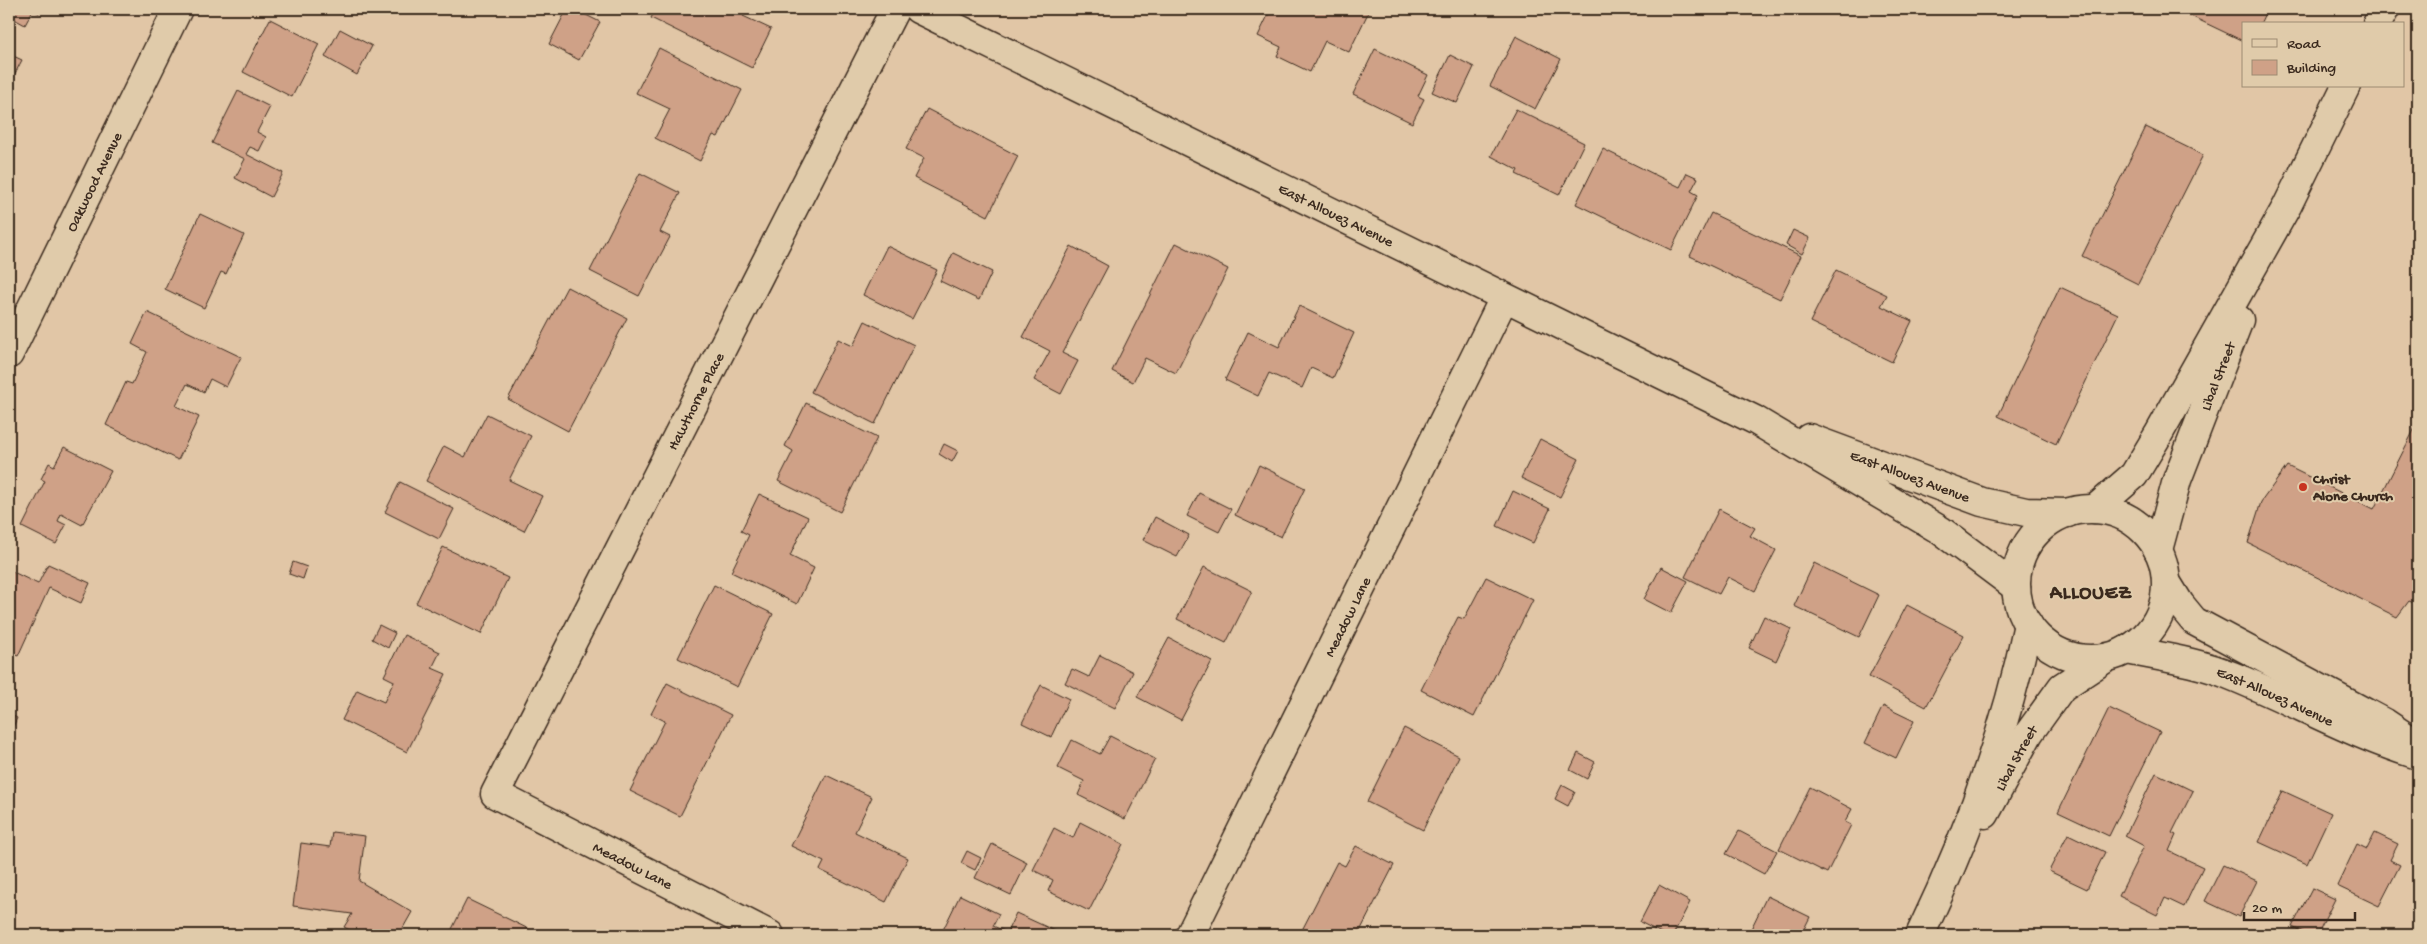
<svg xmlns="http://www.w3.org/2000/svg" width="2427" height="944" font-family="'Gochi Hand',sans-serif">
	<rect width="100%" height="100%" fill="#e1c6a6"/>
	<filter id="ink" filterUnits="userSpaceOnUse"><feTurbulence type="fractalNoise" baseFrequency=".02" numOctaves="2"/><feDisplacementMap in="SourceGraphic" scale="10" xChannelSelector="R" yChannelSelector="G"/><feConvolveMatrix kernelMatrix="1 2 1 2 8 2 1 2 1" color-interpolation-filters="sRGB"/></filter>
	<g filter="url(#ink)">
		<g fill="#cfa187" stroke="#3b2a1e">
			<path d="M9,9h32l-2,4 -6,-3 -8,15 -16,-9z"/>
			<path d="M567,9h7l26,13 -21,38 -30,-16z"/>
			<path d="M656,9h86l3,1 -2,6 28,13 -19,39 -101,-50z"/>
			<path d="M1271,9h99l-21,43 -24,-11 -15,31 -33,-16 4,-9 -23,-11z"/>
			<path d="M2176,9h91l-7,15h-17v17z"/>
			<path d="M270,19l49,25 -27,53 -49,-25z"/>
			<path d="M340,29l32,17 -15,29 -32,-18z"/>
			<path d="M1516,36l45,23 -26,50 -45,-23z"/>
			<path d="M659,48l83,42 -24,47 -5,-2 -13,26 -45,-23 15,-29 -34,-16z"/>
			<path d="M1375,49l53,26 -10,21 6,3 -12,24 -59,-29z"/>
			<path d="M9,54l13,6 -13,25z"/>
			<path d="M1450,55l24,12 -17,36 -25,-11z"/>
			<path d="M238,91l32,16 -13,25 9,5 -7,14 -9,-4 -4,7 37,19 -12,24 -36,-19 10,-19 -33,-16z"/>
			<path d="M927,109l91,47 -30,60 -74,-38 10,-20 -18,-9z"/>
			<path d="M1516,109l68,34 -25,52 -43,-21 2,-4 -27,-14z"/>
			<path d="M2146,127l57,28 -65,129 -56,-28z"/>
			<path d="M1603,149l77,38 7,-14 11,5 -7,13 7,4 -27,55 -95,-46z"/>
			<path d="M640,173l40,20 -20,39 10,5 -31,59 -49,-25z"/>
			<path d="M1711,213l90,43 -21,43 -90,-43z"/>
			<path d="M200,214l44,21 -18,39 -5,-2 -17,36 -39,-19z"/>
			<path d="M1793,230l17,8 -8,16 -16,-9z"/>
			<path d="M1176,243l52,26 -52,104 -31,-15 -12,24 -21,-11z"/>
			<path d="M887,246l50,24 -25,49 -49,-24z"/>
			<path d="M1071,246l37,20 -46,87 16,8 -17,33 -27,-14 16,-29 -27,-14z"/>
			<path d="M953,253l39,19 -13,28 -39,-19z"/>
			<path d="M1836,270l51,25 -6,11 31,15 -20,41 -82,-40z"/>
			<path d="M567,287l60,31 -59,113 -60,-32z"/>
			<path d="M2060,287l58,27 -62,130 -58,-28z"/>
			<path d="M1299,306l55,27 -21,45 -22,-10 -9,20 -33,-15 -11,23 -33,-16 23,-48 31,15z"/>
			<path d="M147,312l94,45 -15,30 -16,-8 -6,13 -17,-8 -11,22 23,11 -21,43 -72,-35 20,-43 6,2 15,-32 -15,-8z"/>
			<path d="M865,321l49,24 -39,79 -64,-32 27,-53 15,7z"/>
			<path d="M806,403l71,35 -37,74 -62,-31 15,-30 -8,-5z"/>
			<path d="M487,414l44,22 -22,44 33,16 -18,35 -98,-50 18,-35 21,11z"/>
			<path d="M2418,422v183l-9,-4 -12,16 -149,-74 13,-41 26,-36 87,43z"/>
			<path d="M1540,439l39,20 -19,38 -39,-19z"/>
			<path d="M944,444l14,7 -6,11 -13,-8z"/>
			<path d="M64,447l47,24 -29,54 -21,-11 -3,7 8,4 -10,19 -34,-17 23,-46 -4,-2 8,-16 5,3z"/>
			<path d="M1259,465l46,23 -24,49 -46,-22z"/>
			<path d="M400,482l54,27 -15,30 -54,-27z"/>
			<path d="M1513,491l37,18 -17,34 -36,-17z"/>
			<path d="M1199,493l32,16 -12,23 -32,-16z"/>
			<path d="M759,494l49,23 -18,39 24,12 -17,36 -66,-32 18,-37 -8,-4z"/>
			<path d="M1719,509l36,19 -5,8 26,14 -21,41 -27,-14 -9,17 -34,-17z"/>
			<path d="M1155,517l34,18 -12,22 -34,-17z"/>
			<path d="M443,547l65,31 -27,56 -65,-31z"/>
			<path d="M293,562l14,5 -4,12 -14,-5z"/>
			<path d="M1814,563l65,32 -20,42 -65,-31z"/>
			<path d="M48,564l42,19 -9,20 -32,-15 -31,68 -9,-4v-82l29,14z"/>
			<path d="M1204,567l48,24 -26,52 -49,-24z"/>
			<path d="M1661,567l27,14 -17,32 -27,-14z"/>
			<path d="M1486,577l47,23 -59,117 -53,-27 37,-73 6,2z"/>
			<path d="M714,585l59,29 -36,73 -59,-29z"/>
			<path d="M1907,605l57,30 -38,72 -57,-30z"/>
			<path d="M1764,616l27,13 -15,32 -27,-13z"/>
			<path d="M379,625l16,8 -7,15 -16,-9z"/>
			<path d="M404,635l36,17 -8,16 14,6 -39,78 -65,-32 15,-30 27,12 10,-21 -10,-5z"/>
			<path d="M1169,638l43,23 -31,59 -44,-23z"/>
			<path d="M1100,655l33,17 -18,36 -50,-25 7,-14 17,8z"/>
			<path d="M667,683l64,32 -51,101 -50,-25 35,-70 -14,-7z"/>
			<path d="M1041,685l28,14 -18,38 -29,-14z"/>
			<path d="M1883,706l31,15 -18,37 -31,-15z"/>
			<path d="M2109,708l51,24 -51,104 -51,-24z"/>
			<path d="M9,714l8,4 -8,18z"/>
			<path d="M1404,728l55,28 -36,74 -56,-28z"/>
			<path d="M1110,736l45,23 -30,60 -47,-24 6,-14 -26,-13 14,-28 28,14z"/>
			<path d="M1578,753l17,9 -8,17 -17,-9z"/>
			<path d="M2156,773l37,18 -21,42 4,2 -7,16 34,16 -19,40 -19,-9 -8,17 -38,-19 25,-50 -19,-10z"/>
			<path d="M826,775l46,22 -17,35 53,26 -22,44 -66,-32 4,-8 -33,-16z"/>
			<path d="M1562,785l13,7 -7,14 -13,-7z"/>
			<path d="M1810,787l42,22 -7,13 6,3 -24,48 -48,-24z"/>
			<path d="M2283,791l48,22 -24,51 -48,-22z"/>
			<path d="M1080,822l43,22 -34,67 -41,-20 5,-11 -20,-10 21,-42 19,10z"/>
			<path d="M1739,831l38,20 -13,23 -38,-20z"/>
			<path d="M332,832l33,4 -6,45 53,31 -13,23h-40l-15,-8 8,-13 -59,-8 8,-63 29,4z"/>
			<path d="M2375,833l23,11 -8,16 10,5 -21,41 -42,-20 20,-42 10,5z"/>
			<path d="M2068,834l37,18 -18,37 -38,-18z"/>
			<path d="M992,844l35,18 -16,33 -36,-17z"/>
			<path d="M1356,846l38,19 -36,70 -58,-1 37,-72 8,4z"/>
			<path d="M967,851l14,7 -6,12 -14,-7z"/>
			<path d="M2223,865l34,16 -18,36 -34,-16z"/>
			<path d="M1659,885l31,17 -17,33h-8l-25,-13z"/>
			<path d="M2312,888l23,11 -18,36h-7l-18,-8z"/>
			<path d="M960,895l39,19 -6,12 14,6 9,-19 48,22h-115l-7,-3z"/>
			<path d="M1767,896l43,21 -9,18h-53z"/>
			<path d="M467,899l74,36h-92z"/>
		</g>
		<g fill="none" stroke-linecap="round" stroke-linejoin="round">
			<defs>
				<g id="minor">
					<path id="s1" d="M9,354l169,-345"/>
					<path id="s2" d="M770,935l-275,-141 400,-785"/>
					<path id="s3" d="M1190,935l314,-637"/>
				</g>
				<g id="tertiary">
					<path id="s4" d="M918,9l837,411 185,110 76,57"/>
					<path d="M2377,24l8,-15"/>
					<path id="s5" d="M1809,438l173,64 44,10 41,1"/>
					<path d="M2095,509l39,-34 24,-40 129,-229 59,-120"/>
					<circle cx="2091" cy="584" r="75"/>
					<path id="s6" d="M2158,550l19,-70 62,-160"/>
					<path d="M2167,583l13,21 14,17 191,102 33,22"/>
					<path id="s7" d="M2127,650c35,7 72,12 105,26 62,25 121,59 186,79"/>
					<path id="s8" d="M1985,814l44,-81 33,-46 44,-29"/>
					<path d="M1920,935c47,-98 86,-204 108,-311"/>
				</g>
			</defs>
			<use href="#minor" stroke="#3b2a1e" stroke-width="31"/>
			<use href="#tertiary" stroke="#3b2a1e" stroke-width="31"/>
			<use href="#minor" stroke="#e0cbaa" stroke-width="28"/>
			<use href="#tertiary" stroke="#e0cbaa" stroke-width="28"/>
		</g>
	</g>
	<circle fill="#c8321e" stroke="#e0cbaa" stroke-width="2" cx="2303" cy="487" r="5"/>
	<g text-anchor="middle" stroke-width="4" stroke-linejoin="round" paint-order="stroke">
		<g font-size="15" fill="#3b2a1e" stroke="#e0cbaa">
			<text dy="5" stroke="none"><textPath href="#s1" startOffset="192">Oakwood Avenue</textPath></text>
			<text dy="5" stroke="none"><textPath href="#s4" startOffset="466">East Allouez Avenue</textPath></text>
			<text dy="5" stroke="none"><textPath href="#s6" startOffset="184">Libal Street</textPath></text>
			<text dy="5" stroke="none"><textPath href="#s2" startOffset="750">Hawthorne Place</textPath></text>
			<text dy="5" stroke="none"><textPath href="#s5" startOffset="108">East Allouez Avenue</textPath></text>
			<text dy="5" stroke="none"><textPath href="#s3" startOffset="355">Meadow Lane</textPath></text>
			<text dy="5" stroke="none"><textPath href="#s7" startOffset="156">East Allouez Avenue</textPath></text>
			<text dy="5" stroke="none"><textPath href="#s8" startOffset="64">Libal Street</textPath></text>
			<text transform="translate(633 865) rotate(27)" y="5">Meadow Lane</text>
		</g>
		<g font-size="15" font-weight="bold" fill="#3b2a1e" stroke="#e0cbaa" text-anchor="start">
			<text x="2313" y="483">Christ<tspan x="2313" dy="17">Alone Church</tspan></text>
		</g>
		<g font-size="20" font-weight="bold" letter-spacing="1" fill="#3b2a1e" stroke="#e0cbaa">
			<text x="2091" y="598">ALLOUEZ</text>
		</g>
	</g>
	<rect width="2427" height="944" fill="none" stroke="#e0cbaa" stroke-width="30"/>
	<rect x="15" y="15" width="2397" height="914" fill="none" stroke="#3b2a1e" stroke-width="2" filter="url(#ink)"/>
	<rect x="2242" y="22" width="162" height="65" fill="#e0cbaa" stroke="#9e8b72"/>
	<rect x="2252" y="39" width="25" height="8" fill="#e0cbaa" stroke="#9e8b72"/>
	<text x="2287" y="48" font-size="15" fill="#3b2a1e">Road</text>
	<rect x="2252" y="60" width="25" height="15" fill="#cfa187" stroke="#9e8b72"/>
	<text x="2287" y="72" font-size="15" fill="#3b2a1e">Building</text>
	<path d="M2244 912v8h111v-8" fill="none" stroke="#3b2a1e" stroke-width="2.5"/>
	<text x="2252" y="912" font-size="15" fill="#3b2a1e" stroke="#e0cbaa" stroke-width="4" paint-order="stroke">20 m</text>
</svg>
